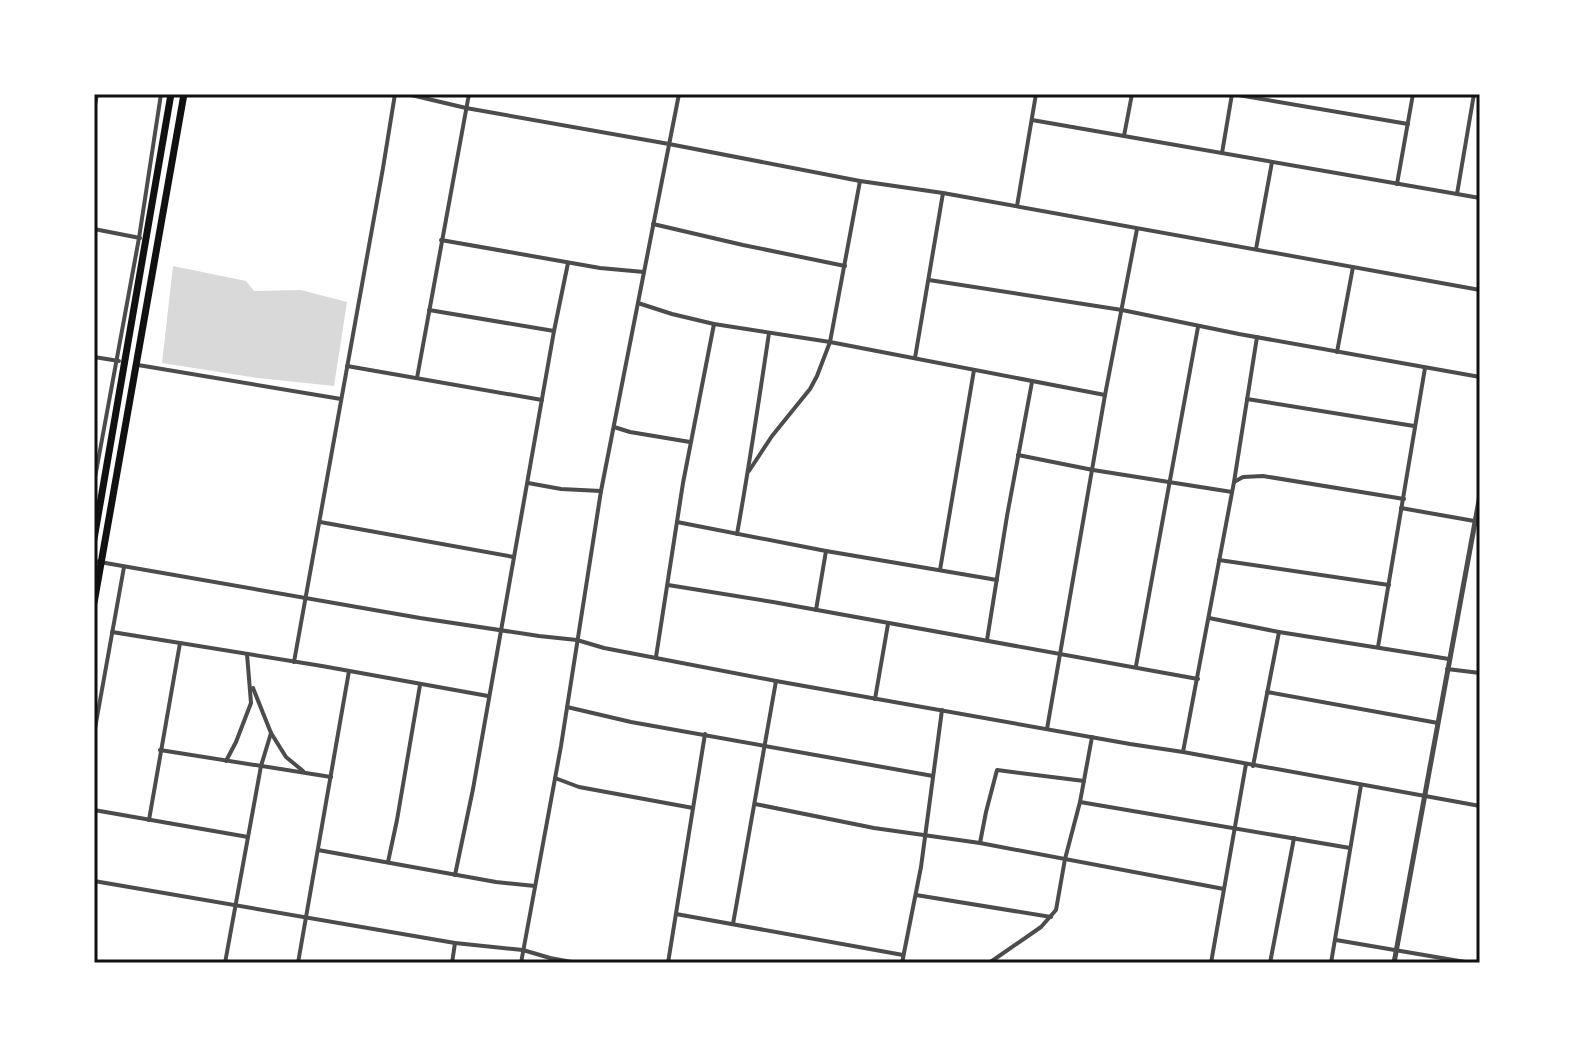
<svg xmlns="http://www.w3.org/2000/svg" width="1574" height="1057" font-family="Poppins,sans-serif">
	<rect width="100%" height="100%" fill="#fff"/>
	<path fill="#d9d9d9" d="M173,266l73,15 8,10 47,-1 46,12 -13,84 -76,-8 -96,-15z"/>
	<g fill="none" stroke-linecap="round" stroke-linejoin="round">
		<g stroke="#4c4c4c" stroke-width="4">
			<path d="M407,94l59,14 203,36 191,37 83,12 537,97"/>
			<path d="M1232,94l176,30"/>
			<path d="M94,110l3,-16"/>
			<path d="M1032,120l448,78"/>
			<path d="M1124,136l8,-42"/>
			<path d="M1222,153l10,-59"/>
			<path d="M1397,184l16,-90"/>
			<path d="M1457,194l17,-100"/>
			<path d="M1017,206l19,-112"/>
			<path d="M653,224l90,21 102,21"/>
			<path d="M94,229l46,9"/>
			<path d="M441,240l159,28 44,4"/>
			<path d="M1256,249l16,-87"/>
			<path d="M929,280l193,30 117,24 241,43"/>
			<path d="M638,303l34,11 42,10 116,18 275,53"/>
			<path d="M429,310l125,21"/>
			<path d="M1337,352l16,-85"/>
			<path d="M94,357l25,4"/>
			<path d="M915,358l28,-165"/>
			<path d="M138,365l203,34"/>
			<path d="M347,366l195,34"/>
			<path d="M417,378l52,-284"/>
			<path d="M1247,399l167,27"/>
			<path d="M614,427l16,5 60,10"/>
			<path d="M1018,455l75,15 139,22"/>
			<path d="M749,471l23,-35 38,-47 7,-13 13,-34 30,-161"/>
			<path d="M1234,482l9,-5 20,-1 141,23"/>
			<path d="M94,483l45,-245 22,-144"/>
			<path d="M528,483l33,6 40,2"/>
			<path d="M1401,508l79,14"/>
			<path d="M320,522l194,35"/>
			<path d="M677,522l149,29 171,29"/>
			<path d="M737,534c12,-66 22,-134 32,-201"/>
			<path d="M1219,560l170,25"/>
			<path d="M94,561l326,57 119,18 38,4 27,8 172,33 354,63 53,8 297,54"/>
			<path d="M940,570l34,-200"/>
			<path d="M668,585l105,17 425,77"/>
			<path d="M816,610l10,-59"/>
			<path d="M1209,618l70,14 170,27"/>
			<path d="M112,632l210,34 166,30"/>
			<path d="M987,640l20,-124 25,-134"/>
			<path d="M1378,647l47,-279"/>
			<path d="M656,657l27,-174 31,-159"/>
			<path d="M294,662l89,-494 12,-74"/>
			<path d="M1136,666l62,-339"/>
			<path d="M1447,669l33,4"/>
			<path d="M253,688l18,45 15,24 17,14"/>
			<path d="M1267,692l171,31"/>
			<path d="M875,699l13,-75"/>
			<path d="M567,707l64,15 302,54"/>
			<path d="M1047,729l58,-334 32,-166"/>
			<path d="M94,734l30,-167"/>
			<path d="M160,750l171,27"/>
			<path d="M1183,752l51,-270 23,-145"/>
			<path d="M226,761l10,-19 15,-39 -4,-49"/>
			<path d="M1253,766l26,-134"/>
			<path d="M555,778l24,9 114,21"/>
			<path d="M1080,802l270,46"/>
			<path d="M755,804l119,24 106,15 244,46"/>
			<path d="M94,810l154,27"/>
			<path d="M149,820l31,-177"/>
			<path d="M980,843l6,-31 11,-42 87,11"/>
			<path d="M318,850l178,32 39,4"/>
			<path d="M388,862l9,-42 23,-135"/>
			<path d="M455,875l18,-86 81,-458 14,-68"/>
			<path d="M94,881l361,62 68,7 27,8 27,5"/>
			<path d="M916,895l135,22"/>
			<path d="M676,914l227,41"/>
			<path d="M733,924l43,-243"/>
			<path d="M1336,940l135,23"/>
			<path d="M225,963l36,-197 10,-33"/>
			<path d="M298,963l51,-292"/>
			<path d="M452,963l3,-20"/>
			<path d="M521,963l40,-217 40,-255 78,-397"/>
			<path d="M668,963l37,-229"/>
			<path d="M902,963l19,-96 21,-157"/>
			<path d="M989,963l52,-36 15,-17 9,-51 15,-57 12,-65"/>
			<path d="M1211,963l35,-199"/>
			<path d="M1270,963l24,-125"/>
			<path d="M1331,963l30,-178"/>
		</g>
		<path stroke="#4c4c4c" stroke-width="5" d="M1394,963l86,-468"/>
		<g stroke="#111" stroke-width="7">
			<path d="M94,539l77,-445"/>
			<path d="M94,603l90,-509"/>
		</g>
	</g>
	<rect width="1574" height="1057" fill="none" stroke="#ffffff" stroke-width="192"/>
	<rect x="96" y="96" width="1382" height="865" fill="none" stroke="#111" stroke-width="3"/>
</svg>
